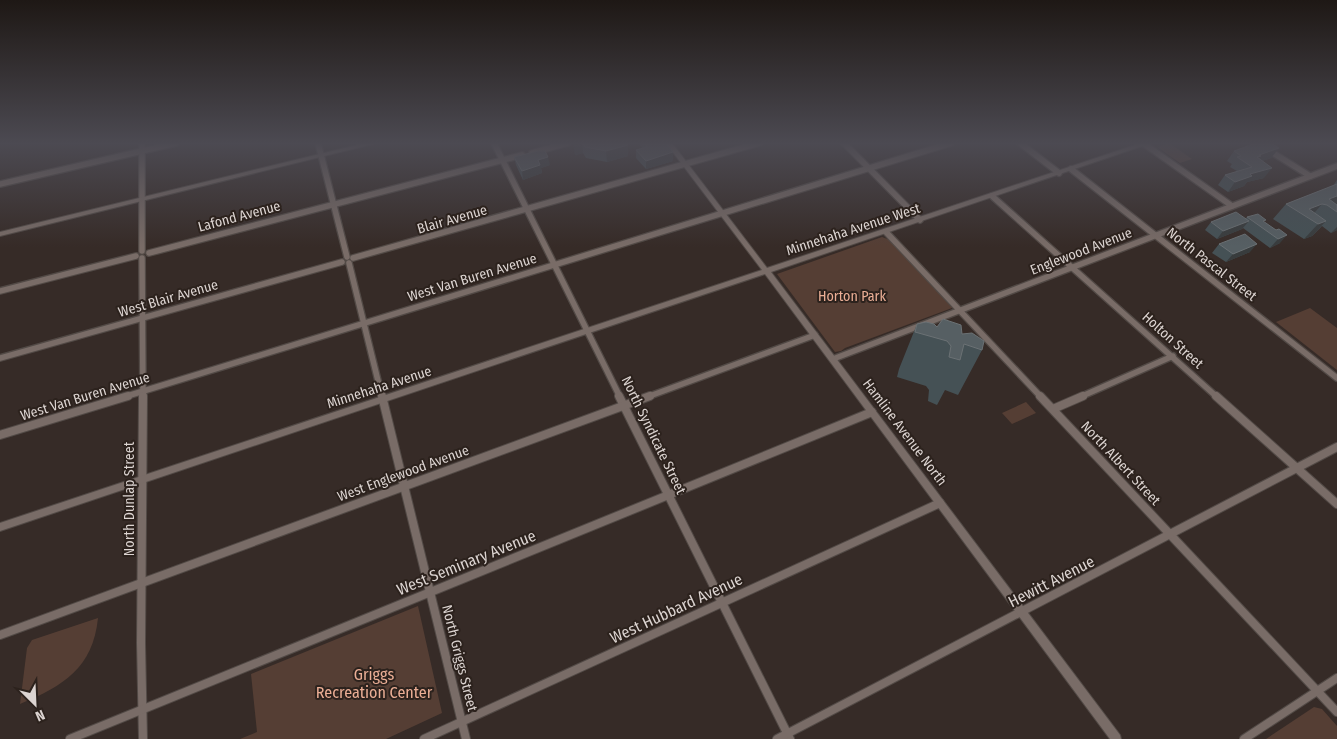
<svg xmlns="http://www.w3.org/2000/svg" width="1337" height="739" font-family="'Fira Sans Condensed',sans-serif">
	<rect width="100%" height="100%" fill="#362b27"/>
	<g fill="#553e34">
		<path d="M1169,143l23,16 -12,4 -23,-16z"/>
		<path d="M882,237l8,3 61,65 1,3 -107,40 -4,3 -6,1 -58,-78z"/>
		<path d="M1310,308l27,20v42l-61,-48z"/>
		<path d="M1026,402l10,11 -24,11 -10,-11z"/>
		<path d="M418,606l24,107 -56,26h-146l17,-7 -6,-58z"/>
		<path d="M98,618c-5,50 -35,68 -78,86l7,-56 5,-8z"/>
		<path d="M1314,707l8,2 15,17v13h-71z"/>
	</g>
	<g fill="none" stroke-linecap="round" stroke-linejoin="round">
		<defs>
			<g id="minor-far1">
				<path d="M142,143v108"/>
				<path d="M318,143l29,114"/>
				<path d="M494,143l126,254"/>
				<path d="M844,143l76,77"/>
				<path d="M1020,143l39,30"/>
				<path d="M1143,143l89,63"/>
				<path d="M1257,143l53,33"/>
				<path d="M532,153l35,-10"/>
				<path d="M1071,169l266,209"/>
				<path d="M0,184l176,-41"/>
				<path d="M992,196l225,201"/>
				<path d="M886,232l155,165"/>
				<path d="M149,253l373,-98"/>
				<path d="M142,258l1,139"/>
				<path d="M353,258l406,-115"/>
				<path d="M349,263l33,134"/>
				<path d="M0,291l136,-35"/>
				<path d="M0,358l342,-96"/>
				<path d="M833,359l504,-193"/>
				<path d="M124,397l827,-254"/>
				<path d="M647,397l168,-62"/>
				<path d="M1080,397l93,-41"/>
			</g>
			<g id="minor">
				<path d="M143,396l-2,247 2,96"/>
				<path d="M382,396l84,343"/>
				<path d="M619,396l171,343"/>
				<path d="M1040,396l297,316"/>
				<path d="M1216,396l121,108"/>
				<path d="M1053,409l30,-13"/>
				<path d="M0,435l128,-39"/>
				<path d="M0,635l650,-239"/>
				<path d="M70,739l802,-327"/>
				<path d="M424,739l516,-236"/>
				<path d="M777,739l560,-292"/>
				<path d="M1244,739l93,-61"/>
			</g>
			<g id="tertiary">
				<path d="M365,143h12l-377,93v-4z"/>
				<path d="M666,143h6l95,125 374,-125h10l-380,129 349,463 1,4h-11l-345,-465 -765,257v-8l762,-253z"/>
			</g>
		</defs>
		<use href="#minor-far1" stroke="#524a46" stroke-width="8"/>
		<use href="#minor" stroke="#524a46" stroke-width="10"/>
		<use href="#tertiary" stroke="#524a46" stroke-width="2"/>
		<use href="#minor-far1" stroke="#796c67" stroke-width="5.5"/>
		<use href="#minor" stroke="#796c67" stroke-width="8"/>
		<use href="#tertiary" fill="#796c67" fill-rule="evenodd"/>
	</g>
	<g fill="#455155">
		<path d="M574,143h52l2,13 -21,6 -21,-4 -3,-5 -8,2z"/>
		<path d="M639,143h27l7,18 -27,8 -10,-11v-8l6,-2z"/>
		<path d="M1279,148l-8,10 -9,3 2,17 -17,4 -3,4 -16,6 -10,-7 7,-10 12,-4 -7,-4 2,-3 -5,-3 7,-10z"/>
		<path d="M514,157l36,8 -9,3 1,5 -19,7 -7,-15z"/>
		<path d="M1337,180v50l-6,3 -9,-7 -10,10 -8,3 -31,-20 13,-15 47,-18z"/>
		<path d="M1247,217l17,5 12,8 4,13 -10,5 -27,-20 -1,1 -25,10 -12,-9 6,-8 34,-3z"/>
		<path d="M1219,244l31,8 -24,10 -14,-9z"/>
		<path d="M917,324l20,3 25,7 20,16 -24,45 -13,-5 -8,15 -9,-4 1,-11 -3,-4 -29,-9 2,-8z"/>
	</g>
	<g fill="#383c3d">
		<path d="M576,143h6l1,10 -8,2 -2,-11z"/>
		<path d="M628,145v11l-21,6 -1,-11z"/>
		<path d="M1279,148l-8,10 -16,6 -2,2 6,-11z"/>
		<path d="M673,152v9l-27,8v-8z"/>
		<path d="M548,157l2,8 -9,3 1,5 -19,7 -1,-9 16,-11z"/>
		<path d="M1272,168l-8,10 -17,4 -3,4 -16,6 7,-10 15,-8z"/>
		<path d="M1337,196v9l-8,-6z"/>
		<path d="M1322,204l-13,15v-10z"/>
		<path d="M1249,221l-7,8 -25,10 6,-8z"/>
		<path d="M1326,221l-14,15 -8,3 14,-15z"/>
		<path d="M1337,227v3l-6,3z"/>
		<path d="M1287,235l-7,8 -10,5 8,-9z"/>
		<path d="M1257,244l-7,8 -24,10 7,-8z"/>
	</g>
	<g fill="#565f63" stroke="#6b7174">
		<path d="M583,143h43l2,2 -22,6 -21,-4z"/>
		<path d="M644,143h22l7,9 -27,9 -10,-11 11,-3z"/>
		<path d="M1256,143h15l8,5 -20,7 2,1 -4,1 15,11 -22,6 2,2 -17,6 -10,-7 27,-8 -15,-10 4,-1 -7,-5z"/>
		<path d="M538,151h7l3,6 -10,3 2,5 -18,6 -8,-14z"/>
		<path d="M1337,184v12l-8,3 8,6v7l-10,-7 -5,-1 -13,5 17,12 -8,3 -32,-20z"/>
		<path d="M1236,212l13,9 -26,10 -12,-9z"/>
		<path d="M1258,214l8,6 -3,1 13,9 3,-1 8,6 -9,4 -31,-22z"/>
		<path d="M1245,234l12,10 -24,10 -14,-10z"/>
		<path d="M943,319l18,6 1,9 10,-1 12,8 -2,9 -18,-6 -4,16 -11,-3 2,-11 -4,-5 -32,-9 2,-8 9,-2 8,2 3,3z"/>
	</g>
	<linearGradient id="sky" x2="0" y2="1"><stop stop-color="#1e1815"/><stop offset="0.58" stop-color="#4c4a52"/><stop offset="1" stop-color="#4c4a52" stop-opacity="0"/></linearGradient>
	<rect width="1337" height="247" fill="url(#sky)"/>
	<g text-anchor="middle" stroke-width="4" stroke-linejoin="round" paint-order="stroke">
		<g font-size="14" fill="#dcd4d1" stroke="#2c221d">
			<text transform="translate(239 216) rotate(-15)" y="5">Lafond Avenue</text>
			<text transform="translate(452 219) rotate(-16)" y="5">Blair Avenue</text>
			<text transform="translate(853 229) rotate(-18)" y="5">Minnehaha Avenue West</text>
			<text transform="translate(1081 251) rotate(-21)" y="5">Englewood Avenue</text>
			<text transform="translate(1212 264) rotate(38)" y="5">North Pascal Street</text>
			<text transform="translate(472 277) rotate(-17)" y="5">West Van Buren Avenue</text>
			<text transform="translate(168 298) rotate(-16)" y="5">West Blair Avenue</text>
			<text transform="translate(1173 340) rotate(42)" y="5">Holton Street</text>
			<text transform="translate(379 387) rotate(-18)" y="5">Minnehaha Avenue</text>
			<text transform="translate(85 396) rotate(-17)" y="5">West Van Buren Avenue</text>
			<text transform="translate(905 432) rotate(53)" y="5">Hamline Avenue North</text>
			<text transform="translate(654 435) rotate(64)" y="5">North Syndicate Street</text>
			<text transform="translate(1121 463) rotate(47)" y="5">North Albert Street</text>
			<text transform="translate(403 473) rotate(-20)" y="5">West Englewood Avenue</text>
			<text transform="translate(129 499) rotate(-90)" y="5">North Dunlap Street</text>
			<text transform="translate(460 658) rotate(76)" y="5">North Griggs Street</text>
		</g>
		<g font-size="14" fill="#ebae95" stroke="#2c221d">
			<text x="852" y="301">Horton Park</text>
		</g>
		<g font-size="16" fill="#dcd4d1" stroke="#2c221d">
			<text transform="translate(466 562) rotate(-22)" y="6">West Seminary Avenue</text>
			<text transform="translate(1051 581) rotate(-27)" y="6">Hewitt Avenue</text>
			<text transform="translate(676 608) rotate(-25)" y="6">West Hubbard Avenue</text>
		</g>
		<g font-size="16" fill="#ebae95" stroke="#2c221d">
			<text x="374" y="680">Griggs<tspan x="374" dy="18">Recreation Center</tspan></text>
		</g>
	</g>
	<g transform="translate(35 704) rotate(156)" stroke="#2c221d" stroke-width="4" paint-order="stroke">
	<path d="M0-4L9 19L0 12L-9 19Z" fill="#dcd4d1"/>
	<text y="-8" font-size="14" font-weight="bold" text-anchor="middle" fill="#dcd4d1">N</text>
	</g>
</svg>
